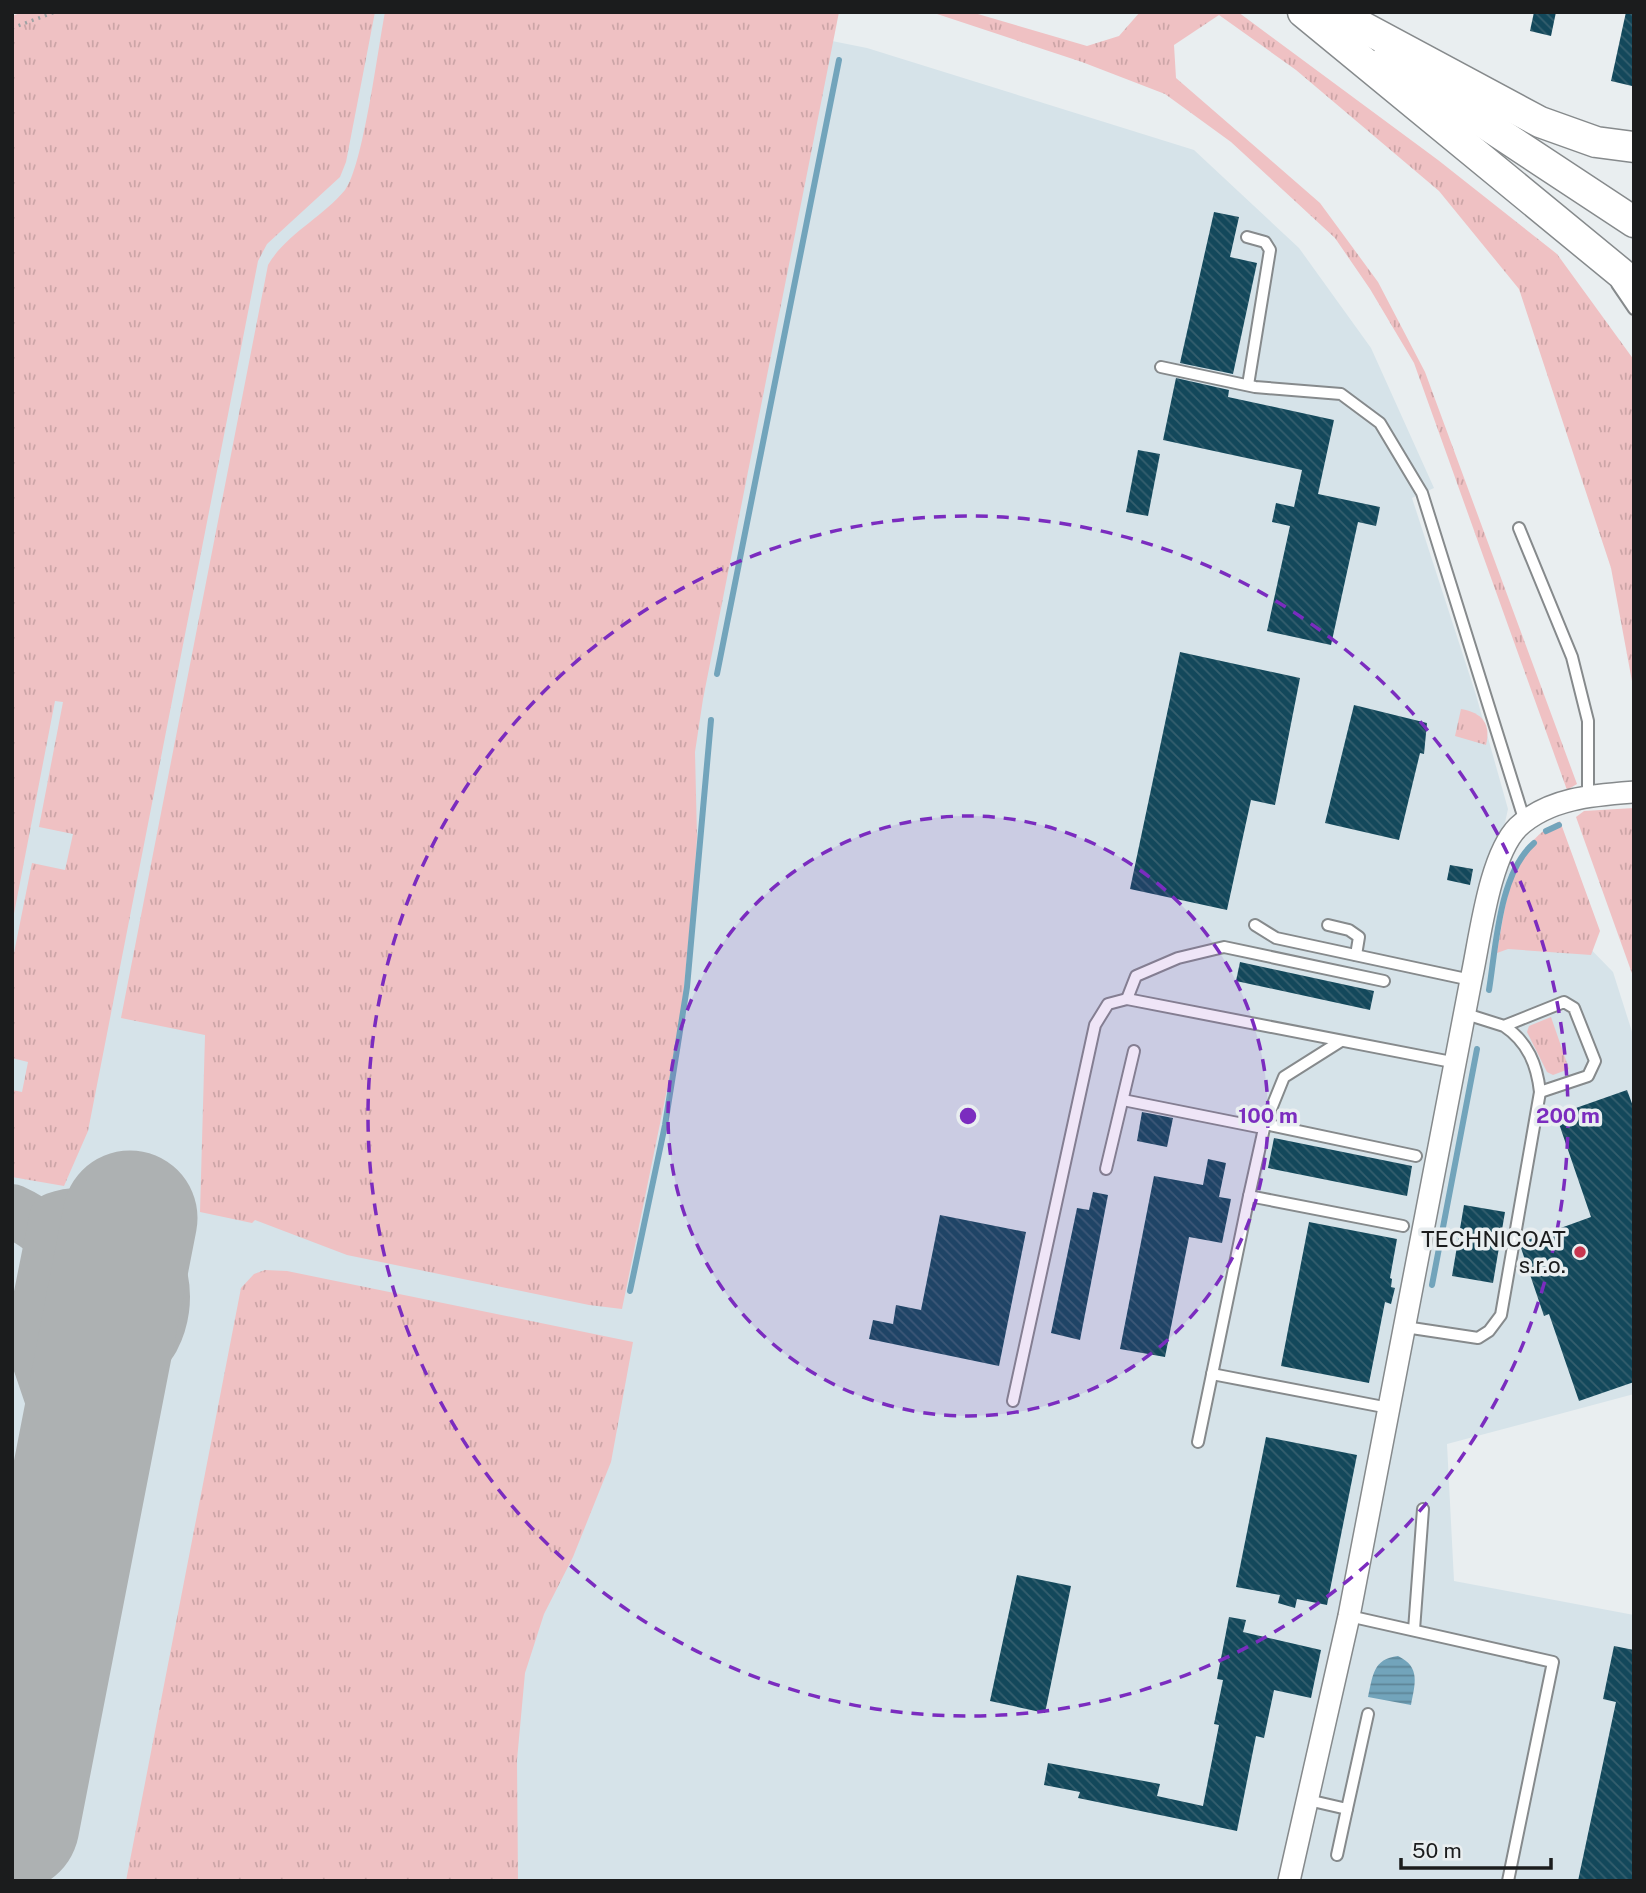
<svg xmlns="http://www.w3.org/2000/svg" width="1646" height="1893" font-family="'Public Sans',sans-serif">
	<defs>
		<pattern id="grass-tufts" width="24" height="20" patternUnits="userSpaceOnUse" patternTransform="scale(1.75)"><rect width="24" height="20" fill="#efc1c3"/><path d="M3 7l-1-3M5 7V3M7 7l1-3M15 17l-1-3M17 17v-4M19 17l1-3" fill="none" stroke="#cca5a7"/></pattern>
		<pattern id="water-rules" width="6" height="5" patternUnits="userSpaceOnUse" patternTransform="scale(1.75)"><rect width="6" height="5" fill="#72a4bb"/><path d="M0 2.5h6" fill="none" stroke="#5d8597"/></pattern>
		<pattern id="building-back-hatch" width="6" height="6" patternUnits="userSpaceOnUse" patternTransform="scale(1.75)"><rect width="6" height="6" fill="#13485b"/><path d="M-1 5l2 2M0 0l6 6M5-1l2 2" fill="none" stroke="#355f6e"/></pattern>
	</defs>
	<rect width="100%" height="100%" fill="#e9eef0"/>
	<path fill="#d6e3e9" d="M122,12h565l180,36 327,102 105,98 72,100 63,140 -22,10 64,197 32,114 -10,45 115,118 21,66v356l-187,50 7,137 180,34v266h-1622v-1808z"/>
	<g fill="url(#grass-tufts)">
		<path d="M23,12h352l-29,150 -6,15 -73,67 -9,17 -170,870 -24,55 -52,-9v-87l10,2 6,-30 -16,-4v-95l20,-100 33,7 8,-36 -34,-7 24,-125 -8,-1 -43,223v-908z"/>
		<path d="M385,12h454l-136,687 -8,53 2,85 -4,59 -13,130 -58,283 -33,-4 -242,-50 -92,-35 -3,3 -52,-11 5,-177 -84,-17 147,-753c18,-31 54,-47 77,-75 18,-23 33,-142 40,-178z"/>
		<path d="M931,12h40l116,34 32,-10 21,-24h98l200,148 119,94 77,106v332l-23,-124 -92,-279 -80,-98 -143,-121 -77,-55 -45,30 2,33 144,125 58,79 47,90 152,412 -10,6 -153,-427 -44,-74 -35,-51 -104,-96 -66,-48 -83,-32z"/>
		<path d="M1461,709c22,4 30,15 25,36l-31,-9z"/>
		<path d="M1634,808v171l-58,-162 8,-6z"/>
		<path d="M1560,821l40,110 -9,24 -83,-6 -11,4c9,-48 12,-109 63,-132z"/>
		<path d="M1551,1017l18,52 -16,6 -6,-3 -20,-40 2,-6z"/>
		<path d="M265,1270l22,1 346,71 -22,120 -38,95 -29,57 -19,59 -8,87 1,121h-392l115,-593 13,-14z"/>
	</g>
	<path fill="url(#water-rules)" d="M1398,1656c23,11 17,28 13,49l-43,-8c5,-22 5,-38 30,-41z"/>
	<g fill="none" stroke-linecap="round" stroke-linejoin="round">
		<g stroke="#72a4bb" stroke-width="6">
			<path d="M717,674l122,-614"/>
			<path d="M1546,831l13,-6"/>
			<path d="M1489,990c7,-43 10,-117 45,-147"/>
			<path d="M1432,1285l45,-236"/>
			<path d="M630,1291l35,-166 22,-138 24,-267"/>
		</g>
		<g stroke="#adb1b2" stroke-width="54">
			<path d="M12,1211c51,23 87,76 87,132 0,23 -6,47 -10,69"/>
			<path d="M59,1594l35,-174c5,-16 10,-31 21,-43 12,-13 29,-23 38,-39 19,-36 11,-86 -25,-109 -22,-13 -48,-19 -72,-10l-21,105v25l34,100 5,38"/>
			<path d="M38,1671l23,-116"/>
		</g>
		<path stroke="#adb1b2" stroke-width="135" d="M12,1824l118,-606"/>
	</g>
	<g fill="url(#building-back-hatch)">
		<path d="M1534,12h22l-5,24 -21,-5z"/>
		<path d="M1626,12h8l-2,74 -21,-5z"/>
		<path d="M1214,212l25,5 -9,40 27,6 -24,111 -53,-11z"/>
		<path d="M1176,378l53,12 -1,7 106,23 -16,74 62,13 -4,19 -18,-4 -27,123 -64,-14 23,-105 -18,-4 4,-19 18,4 8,-37 -139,-30z"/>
		<path d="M1138,450l22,4 -12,62 -22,-4z"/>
		<path d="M1180,652l120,26 -25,127 -24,-5 -24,110 -97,-21z"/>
		<path d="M1354,705l73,18 -3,31 -4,-1 -21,87 -74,-17z"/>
		<path d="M1450,865l23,4 -3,16 -23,-5z"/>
		<path d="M1240,962l134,29 -4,19 -134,-29z"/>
		<path d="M1627,1090l7,19v273l-55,19 -30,-87 -5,2 -23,-68 1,-6 69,-25 -35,-102z"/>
		<path d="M1142,1112l31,6 -6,29 -30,-6z"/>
		<path d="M1274,1138l138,28 -5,30 -139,-28z"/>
		<path d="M1208,1159l18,4 -7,34 12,2 -9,44 -33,-6 -24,120 -45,-8 34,-173 49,9z"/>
		<path d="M1093,1192l15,3 -28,145 -29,-7 26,-125 12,2z"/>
		<path d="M1464,1205l41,7 -12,71 -41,-7z"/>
		<path d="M940,1215l86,17 -27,134 -130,-27 4,-19 20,4 3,-19 25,5z"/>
		<path d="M1309,1222l88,17 -7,39 2,1 -1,8 4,1 -4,16 -6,-2 -16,81 -88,-17z"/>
		<path d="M1266,1437l91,18 -30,150 -30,-6 -2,9 -17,-5 2,-8 -44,-8z"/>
		<path d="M1017,1575l54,11 -26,127 -55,-12z"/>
		<path d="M1229,1617l17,3 -3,12 78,18 -10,48 -37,-8 -10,48 -8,-2 -19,95 -159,-33 2,-6 -36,-7 4,-22 112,21 -3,12 46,10 16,-81 -5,-1 9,-44 -6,-1z"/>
		<path d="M1614,1646l20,4v231h-56l38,-179 -13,-3z"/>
	</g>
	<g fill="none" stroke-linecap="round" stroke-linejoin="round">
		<defs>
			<g id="lane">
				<path d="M1247,237l18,5 5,8 -22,135"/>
				<path d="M1617,284l17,25"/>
				<path d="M1161,367l94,20 86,7 39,29 42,70 103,329"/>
				<path d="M1519,528l53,129 16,64v75"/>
				<path d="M1255,925l21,13 195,42"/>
				<path d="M1328,925l21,5 10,7 -3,18"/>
				<path d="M1127,999l9,-23 42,-18 46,-11 160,34"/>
				<path d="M1466,1014l38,12 60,-24 10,6 21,53 -7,15 -48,16c-3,-27 -12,-50 -36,-66"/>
				<path d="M1123,1100l135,27 7,-3 19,-47 57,-36"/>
				<path d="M1106,1169l28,-118"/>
				<path d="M1249,1196l16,-72 151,32"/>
				<path d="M1405,1327l73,11 11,-7 12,-16 39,-223"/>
				<path d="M1212,1374l177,34"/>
				<path d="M1013,1401l82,-376 13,-21 19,-5 330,64"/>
				<path d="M1198,1442l51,-246 154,30"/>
				<path d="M1349,1616l204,46 -45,219"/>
				<path d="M1414,1630l9,-121"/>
				<path d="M1308,1800l39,9 21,-95"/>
				<path d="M1337,1855l10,-46"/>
			</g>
			<path id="street" d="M1289,1881l60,-265 122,-636c9,-41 18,-124 47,-153 31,-29 76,-32 116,-35"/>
			<g id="secondary">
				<path d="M1303,12l331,272"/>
				<path d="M1335,12l205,110 56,20 38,5"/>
				<path d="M1387,59l247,163"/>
			</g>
		</defs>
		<use href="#lane" stroke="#868a8c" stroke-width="14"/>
		<use href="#street" stroke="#868a8c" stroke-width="24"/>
		<use href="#secondary" stroke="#868a8c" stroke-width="33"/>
		<path stroke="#9ea2a4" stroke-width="3.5" stroke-dasharray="2 5" stroke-linecap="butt" d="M12,28l43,-16"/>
		<use href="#lane" stroke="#fff" stroke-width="10"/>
		<use href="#street" stroke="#fff" stroke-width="21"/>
		<use href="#secondary" stroke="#fff" stroke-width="30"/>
	</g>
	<circle cx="968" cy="1116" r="300" fill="#7b2cbf" fill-opacity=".12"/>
	<g fill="none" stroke="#7b2cbf" stroke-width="3.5" stroke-dasharray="12 9">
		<circle cx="968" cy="1116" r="300"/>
		<circle cx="968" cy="1116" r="600"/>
	</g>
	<circle fill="#c7364f" stroke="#e9eef0" stroke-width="2.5" cx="1580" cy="1252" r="7"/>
	<g text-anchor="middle" stroke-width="7" stroke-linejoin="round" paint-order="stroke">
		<g font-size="23" fill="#1b1c1d" stroke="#e9eef0" text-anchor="end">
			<text x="1566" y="1247">TECHNICOAT<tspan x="1566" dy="26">s.r.o.</tspan></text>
		</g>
	</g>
	<circle cx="968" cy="1116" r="10" fill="#7b2cbf" stroke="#e9eef0" stroke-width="3.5"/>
	<g font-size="21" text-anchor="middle" font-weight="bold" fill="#7b2cbf" stroke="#e9eef0" stroke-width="7" stroke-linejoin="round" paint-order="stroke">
		<text x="1268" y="1123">100 m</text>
		<text x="1568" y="1123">200 m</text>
	</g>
	<rect width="1646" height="1893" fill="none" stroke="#1b1c1d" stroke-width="28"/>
	<path d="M1401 1858v10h150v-10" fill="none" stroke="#1b1c1d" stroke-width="3.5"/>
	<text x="1412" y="1858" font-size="21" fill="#1b1c1d" stroke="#e9eef0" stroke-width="5" paint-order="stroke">50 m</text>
</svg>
